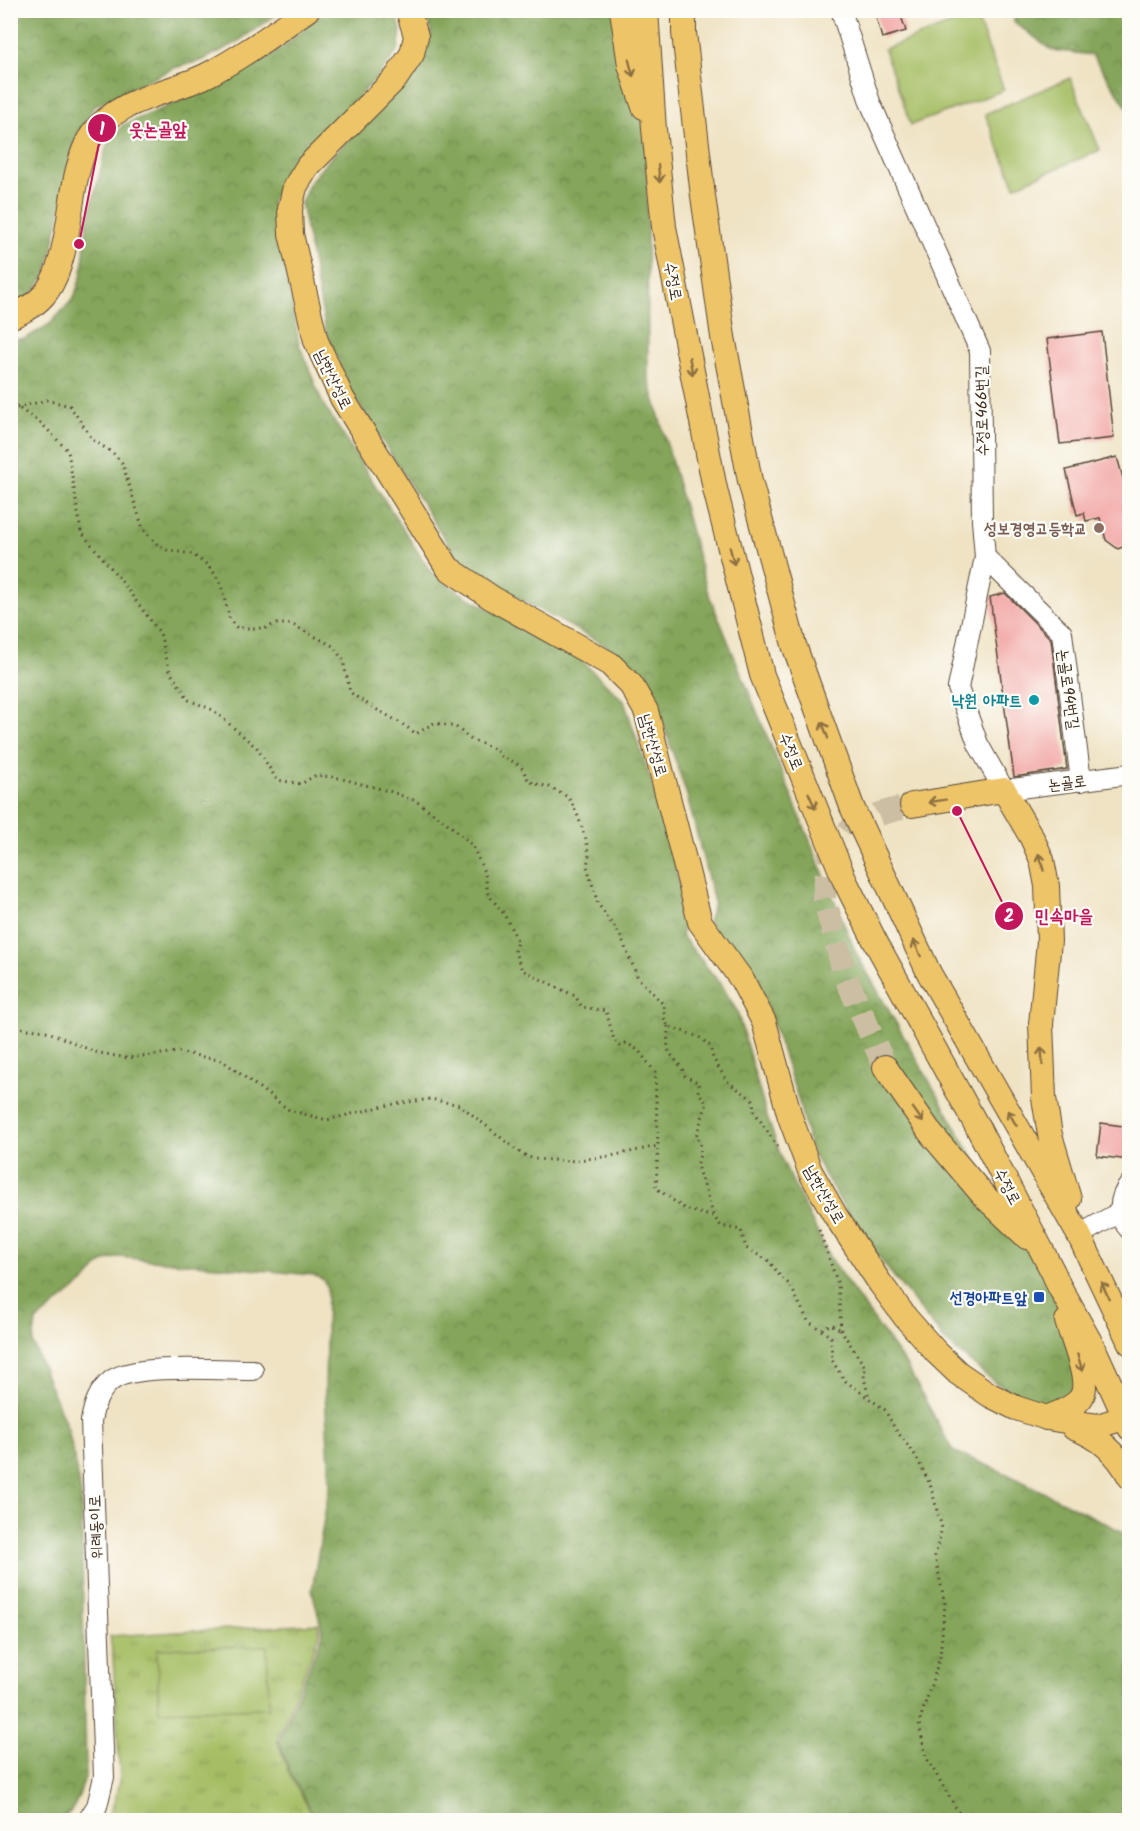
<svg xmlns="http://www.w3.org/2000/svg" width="1140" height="1831" font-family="Kalam,'Poor Story',sans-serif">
<defs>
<pattern id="grass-tufts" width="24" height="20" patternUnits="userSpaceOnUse" patternTransform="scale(1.5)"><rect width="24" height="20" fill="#a5be64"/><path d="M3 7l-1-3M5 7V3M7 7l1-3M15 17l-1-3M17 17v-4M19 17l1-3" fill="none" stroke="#889b52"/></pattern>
<pattern id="forest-crowns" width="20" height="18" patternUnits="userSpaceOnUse" patternTransform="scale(1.5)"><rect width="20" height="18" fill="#84a55a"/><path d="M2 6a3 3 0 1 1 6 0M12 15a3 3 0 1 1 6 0" fill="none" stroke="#6d874a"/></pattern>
</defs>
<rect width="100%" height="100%" fill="#fdfcf7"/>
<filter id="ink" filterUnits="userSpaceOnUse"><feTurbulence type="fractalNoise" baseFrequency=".0167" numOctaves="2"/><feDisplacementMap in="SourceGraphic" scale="12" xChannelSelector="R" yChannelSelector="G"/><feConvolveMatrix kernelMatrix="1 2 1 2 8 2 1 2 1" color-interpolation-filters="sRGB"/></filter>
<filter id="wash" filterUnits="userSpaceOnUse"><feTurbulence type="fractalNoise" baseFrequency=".008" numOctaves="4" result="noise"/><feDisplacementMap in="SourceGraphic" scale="24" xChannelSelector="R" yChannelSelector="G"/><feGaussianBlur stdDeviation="1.35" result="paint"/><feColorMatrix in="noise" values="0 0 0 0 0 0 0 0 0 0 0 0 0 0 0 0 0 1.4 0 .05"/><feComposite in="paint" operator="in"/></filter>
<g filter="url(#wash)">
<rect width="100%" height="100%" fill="#efe3c4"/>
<polygon fill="url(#grass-tufts)" stroke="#707441" stroke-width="1.5" points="318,1624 320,1634 277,1739 288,1771 308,1807 311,1820 106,1820 115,1800 120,1776 113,1658 110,1636"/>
<g fill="url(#forest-crowns)" stroke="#60683c" stroke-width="1.5">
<polygon points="10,11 281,11 236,43 203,60 174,68 94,106 76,139 47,274 26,302 11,300"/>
<path d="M323,11H396L401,31L398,50L381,73L296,163L280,182L271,203L283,255L299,344L323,404L430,571L462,594L580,659L624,701L660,808L687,915L681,935L722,986L737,1011L766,1114L783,1162L831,1260L906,1365L953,1451L1007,1474L1129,1535V1820H313L309,1807L289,1771L279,1740L323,1634L312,1590L330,1483L325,1392L327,1286L322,1279L313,1275L119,1257L108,1260L99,1265L88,1279L36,1321L33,1344L69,1432L81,1494L86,1773C70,1830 64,1820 11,1820V339H25L50,324L74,298L82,273L87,223L107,145L123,125L225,82L279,51Z"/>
<polygon points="426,11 646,11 648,376 707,590 856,953 962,1138 1048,1281 1085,1367 1078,1400 1038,1406 994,1382 946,1342 891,1273 849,1216 810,1149 798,1098 764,998 708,922 714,902 687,795 651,688 607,646 488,582 457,558 351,392 326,332 301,203 310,182 326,163 412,73 428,49 431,31"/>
<polygon points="1014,11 1129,11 1129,110 1092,55 1052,50 1014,22"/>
</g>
<g fill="#a5be64" stroke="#707441" stroke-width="1.5">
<polygon points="976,15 1004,90 911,125 884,49"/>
<polygon points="1070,78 1100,150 1015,186 985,114"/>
<polygon points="267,1646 269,1708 159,1711 157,1649"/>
</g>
<g id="blocks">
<g fill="#f1a09f">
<polygon points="874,10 899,10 906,31 882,38"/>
<polygon points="1102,332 1114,438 1060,444 1047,339"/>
<polygon points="1117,457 1130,502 1130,544 1118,549 1106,540 1100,518 1086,521 1084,513 1077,515 1066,470"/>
<polygon points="1005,593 1051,639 1067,769 1014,777 990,597"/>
<polygon points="1101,1123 1130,1127 1130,1160 1097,1156"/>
</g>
</g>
</g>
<g filter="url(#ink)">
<use href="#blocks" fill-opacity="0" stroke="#564637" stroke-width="1.5"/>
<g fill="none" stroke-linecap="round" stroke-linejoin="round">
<polyline stroke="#cbbea3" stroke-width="24" stroke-dasharray="24 12" stroke-linecap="butt" points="885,1067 845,975 824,897 829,854 849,831 879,814 912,805"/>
<g stroke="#564637" stroke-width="22">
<g id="minor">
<polyline points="841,10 870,102 980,351 982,520 985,557 958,688 978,744 1004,790 1130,774"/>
<polyline points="985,557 1062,633 1081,781"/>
<path d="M1130,1184C1118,1198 1117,1217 1130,1230"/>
<polyline points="1079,1235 1120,1212"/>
<path d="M88,1820L97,1806L104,1777L91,1421C94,1405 98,1392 111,1381C132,1363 222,1370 253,1370"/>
</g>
</g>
<g stroke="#564637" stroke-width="26">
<g id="major">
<polyline points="408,10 416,36 412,54 396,78 308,166 295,187 290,209 291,234 316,341 342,398 448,568 492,598 610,664 631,685 646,711 700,922 742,980 764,1022 790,1117 810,1171 835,1215 880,1283 906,1318 936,1352 958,1373 990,1395 1016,1408 1047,1418 1083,1424 1098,1426 1130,1416"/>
<polyline points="622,10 630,65 644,107"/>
<polyline points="646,10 654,129 664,227 715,489 762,675 845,881 875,941 978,1128 1053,1272 1059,1286 1094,1349 1130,1428"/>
<polyline points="684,10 684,33 703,196 723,337 750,481 794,645 852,807 929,973 1079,1235 1130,1343"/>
<path d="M10,317C24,311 38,304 47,291C67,264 69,207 77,173C81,159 84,146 92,135C117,98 169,94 207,75C242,57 274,33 307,10"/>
<polyline points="912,805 1004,790 1032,838 1042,860 1047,886 1049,941 1041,1024 1044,1098 1050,1135 1069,1199"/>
<polyline points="885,1067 932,1135 984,1196 1027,1237"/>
<path d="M1047,1418C1058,1413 1072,1409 1080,1399C1093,1384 1072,1339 1067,1321"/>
<path d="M1074,1428C1100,1437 1117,1453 1130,1477"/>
</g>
</g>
<g stroke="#564637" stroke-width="3" stroke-dasharray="1.5 4.5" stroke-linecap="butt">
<polyline points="10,402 42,424 68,451 81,532 116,574 160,633 170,672 189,700 213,710 257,748 277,780 301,784 316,775 339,778 392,792 416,801 446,822 472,845 485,874 488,894 504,914 517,940 515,952 522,970 575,996 582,1007 606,1011 614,1040 620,1046 626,1043 638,1050 655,1072 658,1146 656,1188 685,1209 714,1217 721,1226 741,1230 746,1248 769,1261 780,1276 790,1285 808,1321 831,1337 832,1360 844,1380 885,1410 895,1429 915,1455 930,1484 942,1528 935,1556 945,1604 940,1657 919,1723 926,1757 963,1820"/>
<path d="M17,408L47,400L70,406L93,440L113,453L122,463L143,529L157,544L167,550L192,554L206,564L215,574L221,585L230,620L237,628H266L275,624H291L333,646L343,660L350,692C371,709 395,717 416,734L434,723L456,727L470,739L495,749L501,756L514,762L523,769L527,778L533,783L549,787L568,797L576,811L586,839L589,855L587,866L598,904L620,935L638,978L664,1005V1018L668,1026L699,1037L710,1046L713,1058L727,1081L753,1100L754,1111L779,1149"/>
<path d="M668,1026C668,1033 667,1040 668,1047C669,1058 682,1062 685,1076L699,1083L698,1092L707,1103L696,1136C706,1149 697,1156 698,1167C699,1176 703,1182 706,1190C709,1199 711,1208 714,1217"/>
<polyline points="10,1027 46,1031 95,1052 127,1058 179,1052 223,1061 289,1110 327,1120 388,1105 430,1099 460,1105 519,1152 533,1159 569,1161 611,1156 658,1146"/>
<polyline points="819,1230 838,1284 841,1330 865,1367 864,1378 869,1398"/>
<polyline points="822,1329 831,1324 841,1330"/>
</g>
<use href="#minor" stroke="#fff" stroke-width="20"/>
<use href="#major" stroke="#eec469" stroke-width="24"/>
</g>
<defs><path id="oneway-shaft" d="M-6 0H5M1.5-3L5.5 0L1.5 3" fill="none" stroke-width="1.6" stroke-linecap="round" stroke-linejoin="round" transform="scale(1.5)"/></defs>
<g stroke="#8c6f40">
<use href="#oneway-shaft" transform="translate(631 68) rotate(75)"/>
<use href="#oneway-shaft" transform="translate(659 174) rotate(84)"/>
<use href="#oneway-shaft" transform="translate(691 366) rotate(79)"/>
<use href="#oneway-shaft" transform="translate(732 556) rotate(76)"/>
<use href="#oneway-shaft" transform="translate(825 730) rotate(-110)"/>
<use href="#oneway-shaft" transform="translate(812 801) rotate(67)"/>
<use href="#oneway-shaft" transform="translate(937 801) rotate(171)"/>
<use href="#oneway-shaft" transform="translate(1041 862) rotate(-107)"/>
<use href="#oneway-shaft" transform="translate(917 948) rotate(-115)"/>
<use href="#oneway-shaft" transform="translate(1042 1056) rotate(-93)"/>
<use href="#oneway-shaft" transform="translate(918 1115) rotate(55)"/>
<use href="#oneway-shaft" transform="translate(1012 1118) rotate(-120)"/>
<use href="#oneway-shaft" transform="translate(1105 1290) rotate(-115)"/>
<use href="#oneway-shaft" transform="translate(1080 1363) rotate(73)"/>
</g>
</g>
<circle fill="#8d6e63" stroke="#fdfcf7" stroke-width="2" cx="1099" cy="528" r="6"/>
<circle fill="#0f9aa8" stroke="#fdfcf7" stroke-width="2" cx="1034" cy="700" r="6"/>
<rect fill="#1a4fb4" stroke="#fdfcf7" stroke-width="2" x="1033" y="1291" width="12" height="12" rx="3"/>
<g text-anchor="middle" stroke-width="4.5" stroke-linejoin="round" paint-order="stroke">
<g font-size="16" fill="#3b2a1e" stroke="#fdfcf7">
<text transform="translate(674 281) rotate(79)" y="6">수정로</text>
<text transform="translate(334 379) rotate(64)" y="6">남한산성로</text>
<text transform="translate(981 411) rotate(-91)" y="6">수정로466번길</text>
<text transform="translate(1069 689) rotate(82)" y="6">논골로94번길</text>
<text transform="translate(654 745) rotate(74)" y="6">남한산성로</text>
<text transform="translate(792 751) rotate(68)" y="6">수정로</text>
<text transform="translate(1067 782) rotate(-7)" y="6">논골로</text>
<text transform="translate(1008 1186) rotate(62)" y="6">수정로</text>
<text transform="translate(825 1194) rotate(60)" y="6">남한산성로</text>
<text transform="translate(95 1527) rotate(-92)" y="6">위례동이로</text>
</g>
<g font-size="16" font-weight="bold" fill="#785e54" stroke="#fdfcf7" text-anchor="end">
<text x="1087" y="534">성보경영고등학교</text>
</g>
<g font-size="16" font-weight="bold" fill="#0d838f" stroke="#fdfcf7" text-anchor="end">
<text x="1022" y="706">낙원 아파트</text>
</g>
<g font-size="16" font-weight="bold" fill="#164399" stroke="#fdfcf7" text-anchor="end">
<text x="1027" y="1303">선경아파트앞</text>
</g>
</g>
<path fill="none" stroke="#c2185b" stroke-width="2" d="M79 244L102 128M957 811L1009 916"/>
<g fill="#c2185b" stroke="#fdfcf7" stroke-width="2">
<circle cx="79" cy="244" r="6"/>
<circle cx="957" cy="811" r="6"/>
<circle cx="102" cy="128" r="15"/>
<circle cx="1009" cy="916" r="15"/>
</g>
<g font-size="18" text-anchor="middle" font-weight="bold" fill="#fff">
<text x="102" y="135">1</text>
<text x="1009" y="922">2</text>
</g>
<g font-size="18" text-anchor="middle" font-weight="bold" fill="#c2185b" stroke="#fdfcf7" stroke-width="4.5" stroke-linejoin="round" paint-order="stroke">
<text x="158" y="135">웃논골앞</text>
<text x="1064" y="922">민속마을</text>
</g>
<rect width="1140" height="1831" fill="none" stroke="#fdfcf7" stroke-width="36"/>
</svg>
